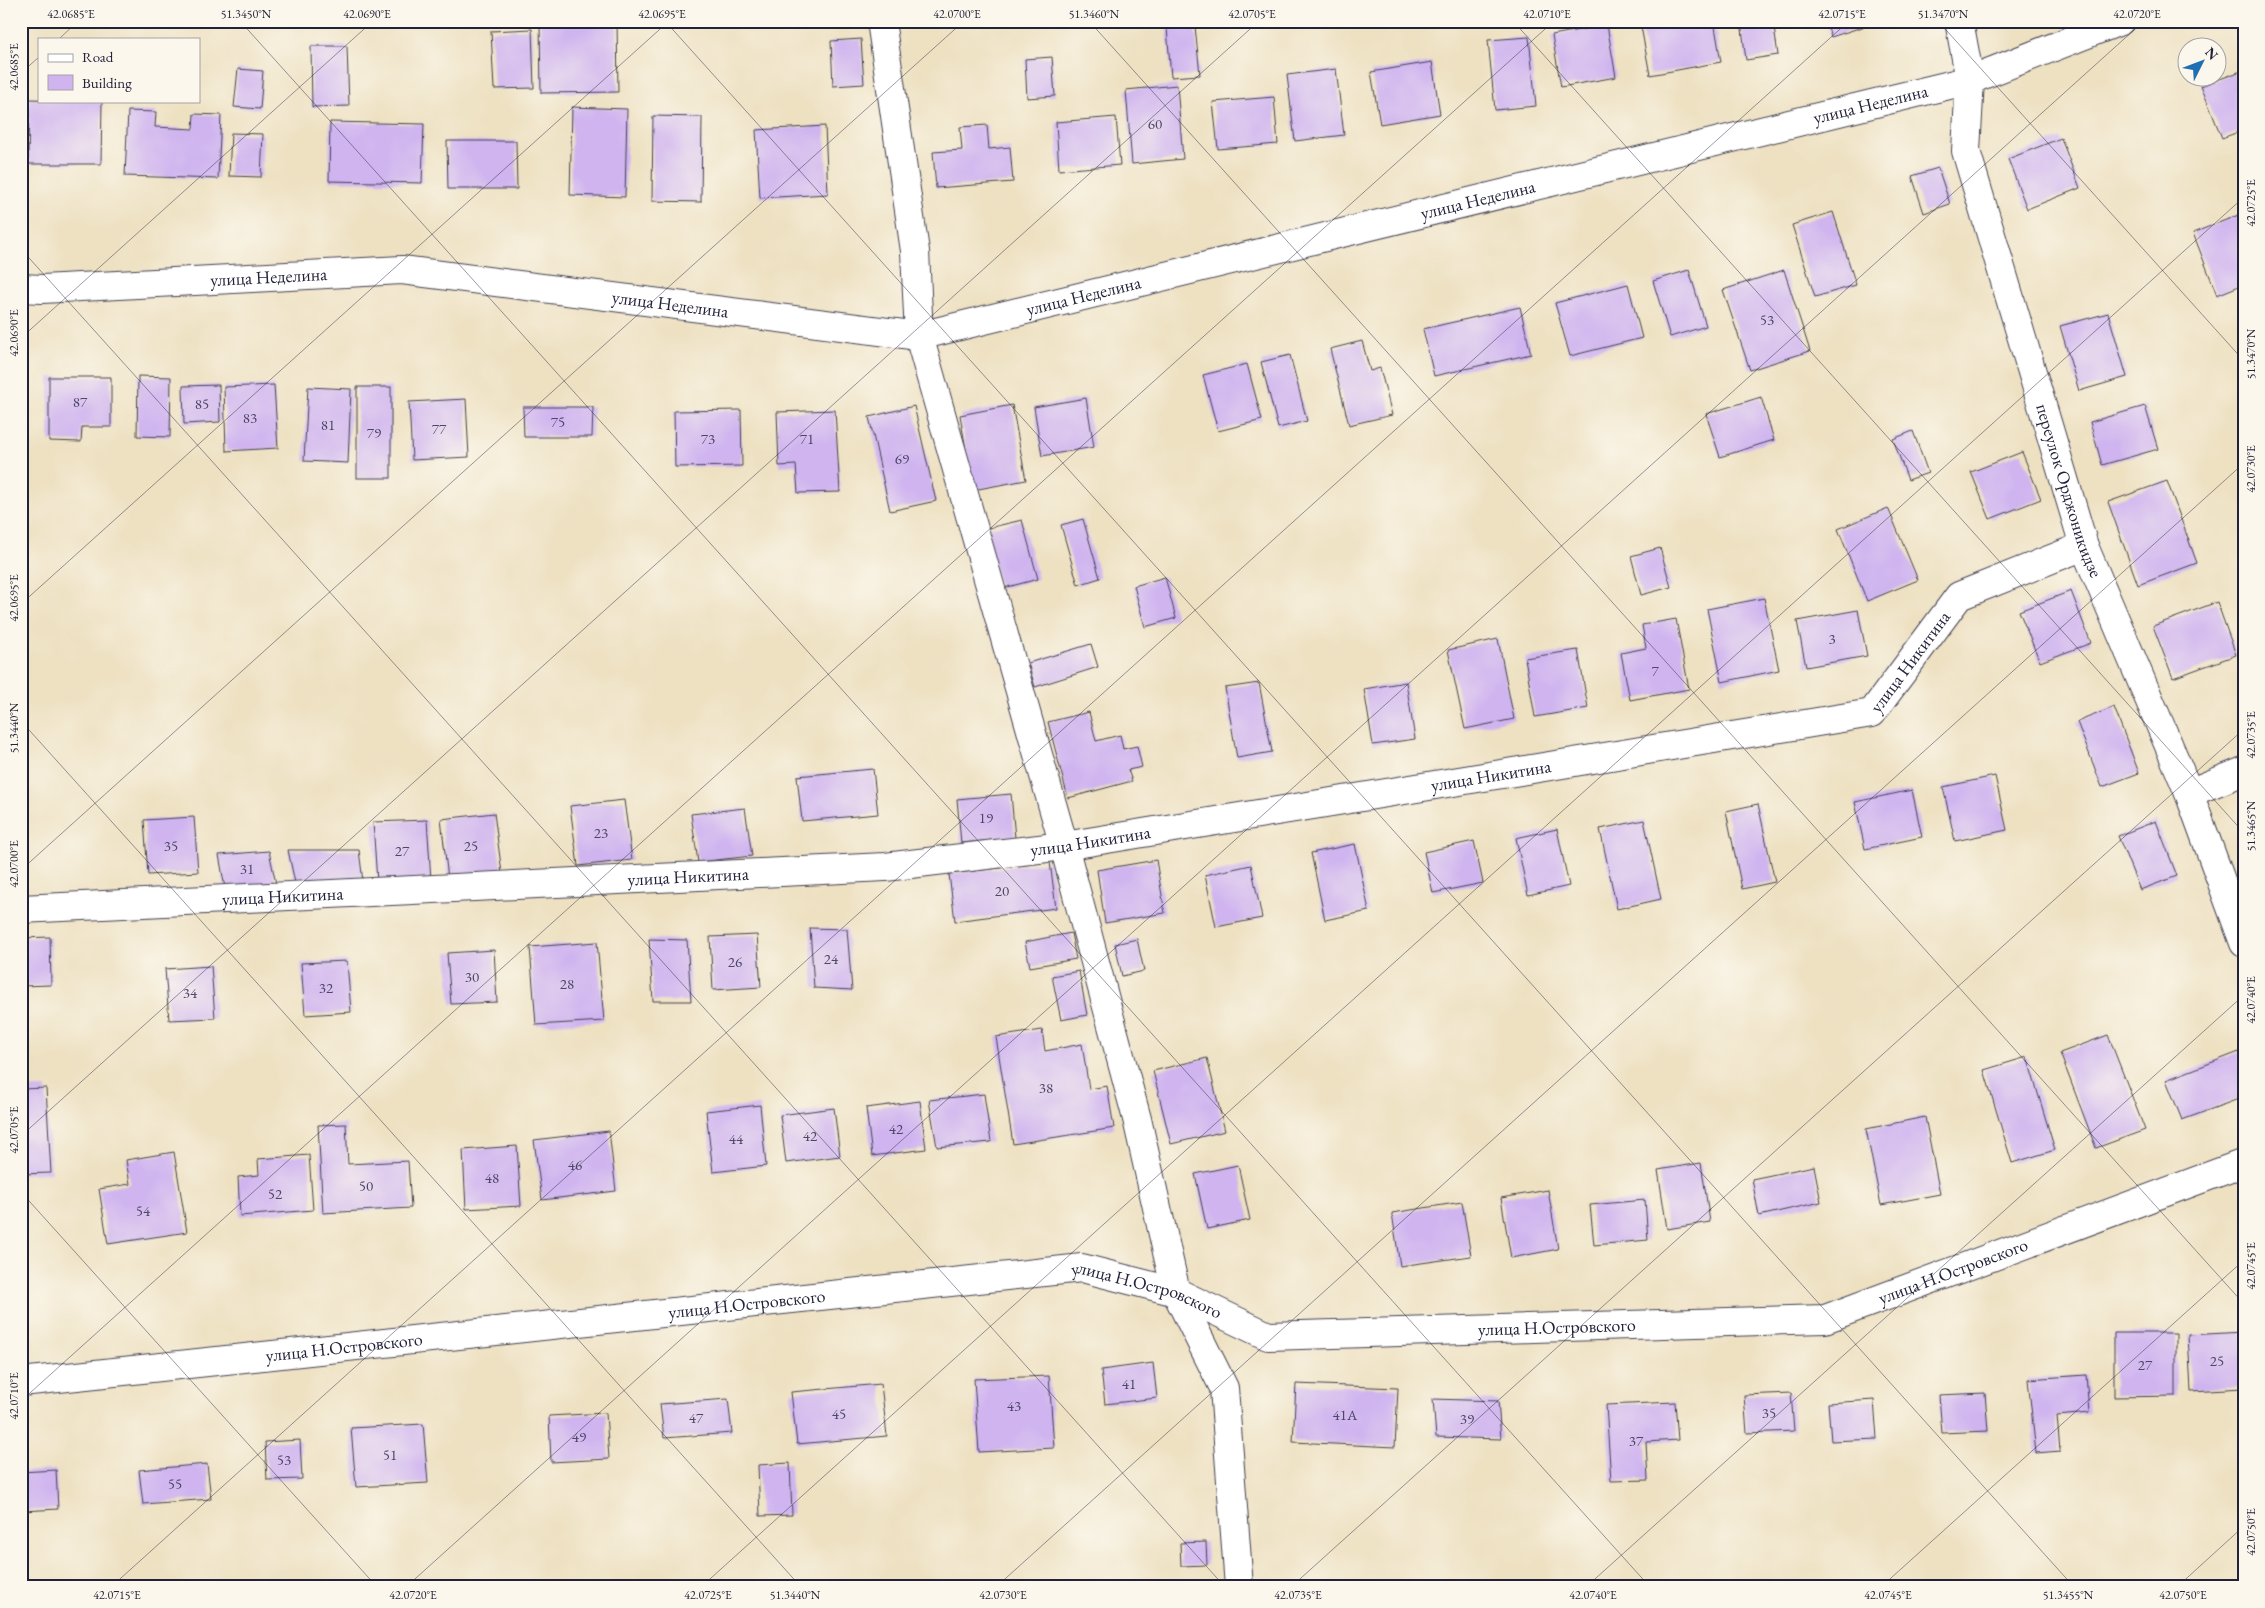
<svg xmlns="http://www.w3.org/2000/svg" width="2265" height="1608" font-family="'EB Garamond',serif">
<rect width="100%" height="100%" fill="#fbf7ec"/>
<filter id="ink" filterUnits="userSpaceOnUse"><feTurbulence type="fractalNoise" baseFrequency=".02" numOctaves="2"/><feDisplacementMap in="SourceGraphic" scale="10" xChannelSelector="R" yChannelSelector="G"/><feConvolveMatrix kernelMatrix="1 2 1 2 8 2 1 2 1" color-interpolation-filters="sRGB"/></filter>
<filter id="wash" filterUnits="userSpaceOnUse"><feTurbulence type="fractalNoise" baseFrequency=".0096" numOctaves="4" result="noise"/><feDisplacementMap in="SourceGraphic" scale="20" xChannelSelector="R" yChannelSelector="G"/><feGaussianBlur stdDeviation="1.12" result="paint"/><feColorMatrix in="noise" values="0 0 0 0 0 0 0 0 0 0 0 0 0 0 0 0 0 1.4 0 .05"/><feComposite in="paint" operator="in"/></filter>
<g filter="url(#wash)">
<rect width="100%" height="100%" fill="#eee1c2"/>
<g id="blocks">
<g fill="#cfb4ef">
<polygon points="540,21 617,21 618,92 541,93"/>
<polygon points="1640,21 1714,21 1721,62 1650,75"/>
<polygon points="1741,21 1773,21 1778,55 1746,60"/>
<polygon points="1826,21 1878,21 1878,22 1831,37"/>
<polygon points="1607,25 1616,77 1561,87 1552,35"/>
<polygon points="1195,26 1200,75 1171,77 1167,28"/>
<polygon points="532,29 534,88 494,89 491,31"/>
<polygon points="1529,37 1536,106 1495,110 1488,40"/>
<polygon points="861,39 864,84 833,86 831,41"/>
<polygon points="311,46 347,46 349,106 312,107"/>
<polygon points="1052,57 1055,96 1027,98 1025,59"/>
<polygon points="1432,62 1440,114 1380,124 1371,72"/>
<polygon points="238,69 263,71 260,109 234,107"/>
<polygon points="1336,69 1344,135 1295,141 1287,75"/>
<polygon points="2244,70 2244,130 2222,138 2201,86"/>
<polygon points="1177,85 1183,159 1132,164 1126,90"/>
<polygon points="1274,97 1278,144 1218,149 1213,102"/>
<polygon points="29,99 102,101 101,164 28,164"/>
<polygon points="572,107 627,109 625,197 570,195"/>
<polygon points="128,111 156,112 155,127 193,129 194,114 221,115 218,179 125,176"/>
<polygon points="653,116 702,117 701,202 652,201"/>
<polygon points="1116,117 1120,165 1059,170 1056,122"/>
<polygon points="330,122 424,124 422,183 329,181"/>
<polygon points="987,125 989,149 1010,147 1013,182 936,188 933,152 962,150 960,127"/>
<polygon points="825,126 828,194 760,198 756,130"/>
<polygon points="231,133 263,134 261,177 229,176"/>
<polygon points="2061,138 2080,188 2027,209 2008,159"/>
<polygon points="447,141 516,141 517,189 448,189"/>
<polygon points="1938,168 1950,204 1924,213 1912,176"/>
<polygon points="1833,212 1856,285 1815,297 1792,225"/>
<polygon points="2241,214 2244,221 2244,284 2217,295 2193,233"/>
<polygon points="1689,270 1706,326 1670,337 1653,281"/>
<polygon points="1784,270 1810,351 1750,370 1723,290"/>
<polygon points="1628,284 1642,338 1570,356 1555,303"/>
<polygon points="1520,307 1531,354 1434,376 1423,329"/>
<polygon points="2108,313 2127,377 2079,391 2060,326"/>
<polygon points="1362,341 1370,371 1380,368 1392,415 1349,425 1330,349"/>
<polygon points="1290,355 1307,421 1278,428 1261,362"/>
<polygon points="1247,364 1262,420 1218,431 1203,375"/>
<polygon points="138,376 171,377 170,437 137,436"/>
<polygon points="49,377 111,377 111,427 82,427 81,442 49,441"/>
<polygon points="219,385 220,422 184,424 183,386"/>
<polygon points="274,385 278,448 226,451 224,387"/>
<polygon points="308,387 351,389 348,463 304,461"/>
<rect x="357" y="387" width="34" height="91"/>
<polygon points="1761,397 1774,440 1720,457 1706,414"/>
<polygon points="1086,398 1094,447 1042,456 1034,407"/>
<polygon points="466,399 469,457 412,460 409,402"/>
<polygon points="1012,405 1026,480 973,490 960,415"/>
<polygon points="914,406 936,501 890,511 869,417"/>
<polygon points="2145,406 2158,449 2102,465 2090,422"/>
<polygon points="523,407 593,407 592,437 524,437"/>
<polygon points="741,410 742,466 675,467 674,411"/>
<polygon points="835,410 840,492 798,493 796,465 779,466 777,412"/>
<polygon points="1913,431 1928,473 1908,480 1893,439"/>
<polygon points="2022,452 2041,499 1990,519 1971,472"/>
<polygon points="2167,481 2197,563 2138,585 2108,502"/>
<polygon points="1888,508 1918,580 1867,601 1838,529"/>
<polygon points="1083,519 1100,578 1078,585 1061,525"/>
<polygon points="1022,520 1038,579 1000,589 984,529"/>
<polygon points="1660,548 1671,587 1641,595 1631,556"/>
<polygon points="1165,577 1176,618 1145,627 1134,586"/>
<polygon points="2071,591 2091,643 2040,662 2019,611"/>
<polygon points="1764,598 1779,670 1722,682 1707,609"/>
<polygon points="2217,602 2236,655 2173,678 2153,626"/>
<polygon points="1858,610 1867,656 1806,667 1797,621"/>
<polygon points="1676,619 1689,689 1630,700 1621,653 1646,648 1642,625"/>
<polygon points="1498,639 1514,719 1465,729 1448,650"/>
<polygon points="1091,644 1098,667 1035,687 1028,663"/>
<polygon points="1578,650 1588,708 1535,717 1525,658"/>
<polygon points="1406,682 1415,739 1373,745 1364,689"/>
<polygon points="1259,683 1272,752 1237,758 1225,688"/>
<polygon points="2114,707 2139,773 2102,787 2077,722"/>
<polygon points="1089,712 1096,741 1120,735 1123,749 1137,746 1142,767 1128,770 1132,781 1068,798 1048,722"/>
<polygon points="873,769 878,814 802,821 797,776"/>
<polygon points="1995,776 2007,830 1955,841 1943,787"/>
<polygon points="1912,790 1922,837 1865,849 1855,802"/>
<polygon points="1011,794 1015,838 961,843 957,799"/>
<polygon points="624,800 632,860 578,866 570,806"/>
<polygon points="1758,804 1775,882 1742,889 1726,811"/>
<polygon points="745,808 752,856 698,862 691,814"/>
<polygon points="494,813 502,873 448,879 441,819"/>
<polygon points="194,817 198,872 148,875 144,820"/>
<polygon points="427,820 431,880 377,882 373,822"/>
<polygon points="1644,820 1661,899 1617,909 1600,829"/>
<polygon points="2156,821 2177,876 2140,890 2118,836"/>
<polygon points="1557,829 1569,886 1528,895 1516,838"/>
<polygon points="1474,841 1483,883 1433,893 1424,852"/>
<polygon points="1355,844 1369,911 1325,920 1311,853"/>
<polygon points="288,850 359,850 363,882 295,883"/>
<polygon points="269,851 276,884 225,888 219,855"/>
<polygon points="1156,860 1165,913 1105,923 1097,870"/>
<polygon points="1050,862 1056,908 955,921 949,874"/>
<polygon points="1251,865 1262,918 1216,927 1205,875"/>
<polygon points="810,928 847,929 852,990 814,988"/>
<polygon points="1071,933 1076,959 1030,967 1025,942"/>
<polygon points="757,935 761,987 713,990 710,937"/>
<polygon points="50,937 51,985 21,986 21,938"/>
<polygon points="649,939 687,940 691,1001 653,1001"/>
<polygon points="1137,939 1144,971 1122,976 1115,944"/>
<polygon points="597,942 604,1021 536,1025 530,947"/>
<polygon points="494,950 497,1002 451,1004 447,953"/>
<polygon points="347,961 351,1012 305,1015 301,963"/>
<polygon points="211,966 215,1018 169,1020 165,969"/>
<polygon points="1079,971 1087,1015 1061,1020 1052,976"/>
<polygon points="1042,1030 1045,1051 1082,1044 1089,1089 1107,1086 1114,1128 1013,1144 996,1037"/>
<polygon points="2108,1035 2145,1130 2096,1148 2060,1053"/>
<polygon points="2239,1052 2244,1063 2244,1097 2182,1120 2166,1080"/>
<polygon points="2027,1057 2055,1150 2012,1163 1984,1070"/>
<polygon points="1207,1058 1225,1131 1171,1144 1153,1071"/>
<polygon points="46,1088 51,1173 21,1174 21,1089"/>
<polygon points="984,1094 991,1142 937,1147 929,1100"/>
<polygon points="920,1101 926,1149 872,1156 866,1108"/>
<polygon points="760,1105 766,1166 713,1172 706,1111"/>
<polygon points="834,1108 840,1156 786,1163 780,1115"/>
<polygon points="1925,1117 1940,1194 1881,1205 1866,1129"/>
<polygon points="346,1124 348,1164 408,1161 411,1208 323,1213 318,1125"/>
<polygon points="609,1131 616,1191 542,1200 534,1140"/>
<polygon points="517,1146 521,1206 466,1209 463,1150"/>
<polygon points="174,1152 187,1232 108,1244 99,1189 130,1184 126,1160"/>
<polygon points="309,1155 313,1210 240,1216 238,1177 259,1175 258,1159"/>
<polygon points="1701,1163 1710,1222 1667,1229 1658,1170"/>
<polygon points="1238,1165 1250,1220 1207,1229 1195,1174"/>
<polygon points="1814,1166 1821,1202 1759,1216 1752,1179"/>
<polygon points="1548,1190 1558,1249 1511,1258 1501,1198"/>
<polygon points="1645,1200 1648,1240 1594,1245 1590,1205"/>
<polygon points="1462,1202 1471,1256 1400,1266 1392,1213"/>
<polygon points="2244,1332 2244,1388 2191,1391 2188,1335"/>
<polygon points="2114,1333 2176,1333 2176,1396 2114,1397"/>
<polygon points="1153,1363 1157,1398 1105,1404 1101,1370"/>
<polygon points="2086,1375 2089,1413 2057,1416 2060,1451 2036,1453 2028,1379"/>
<polygon points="1049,1376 1054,1448 979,1452 974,1379"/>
<polygon points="881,1384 887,1436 797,1444 791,1392"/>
<polygon points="1296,1384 1398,1388 1395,1447 1293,1442"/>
<polygon points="1791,1393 1794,1431 1747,1433 1744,1395"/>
<polygon points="1985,1393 1988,1431 1942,1433 1939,1395"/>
<polygon points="728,1399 732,1433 664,1438 660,1404"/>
<polygon points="1433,1399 1498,1401 1501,1439 1436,1437"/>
<polygon points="1874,1400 1877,1439 1831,1441 1828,1403"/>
<polygon points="1675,1402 1678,1440 1646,1442 1648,1480 1611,1481 1606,1405"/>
<polygon points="606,1413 609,1459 551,1462 549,1416"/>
<polygon points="423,1424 428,1483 356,1487 351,1428"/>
<polygon points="300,1440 302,1479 267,1480 265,1442"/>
<polygon points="790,1463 792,1515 760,1516 758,1465"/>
<polygon points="207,1464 211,1499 143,1504 139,1470"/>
<polygon points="56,1470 58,1509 23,1511 21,1472"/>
<polygon points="1206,1542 1207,1565 1181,1566 1180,1543"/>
</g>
</g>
</g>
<g filter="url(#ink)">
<use href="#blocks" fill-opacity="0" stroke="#413f4f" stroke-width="1"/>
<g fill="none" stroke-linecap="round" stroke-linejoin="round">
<g stroke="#413f4f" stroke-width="30">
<g id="minor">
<polyline points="881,21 915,251 919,336 1064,846 1137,1119 1176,1292 1224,1388 1239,1587"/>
<path id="s1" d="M1959,21L1970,80L1966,151L2084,546L2189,793L2244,943"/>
<path id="s2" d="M21,288L42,289L402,270L919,336L1970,80L2120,21"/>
<polyline points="2189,793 2244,771"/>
<path id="s3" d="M21,909L885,867L1064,846L1872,713L1959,596L2084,546"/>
<path id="s4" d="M21,1382L1082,1268L1176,1292L1268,1336L1825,1319L2244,1163"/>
</g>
</g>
<use href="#minor" stroke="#fff" stroke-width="28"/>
</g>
</g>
<path fill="none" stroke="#22223b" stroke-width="1" stroke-opacity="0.45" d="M240,21L1650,1587M665,21L2074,1587M1089,21L2244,1304M1513,21L2244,833M1938,21L2244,361M59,39L78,21M21,73L39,57M21,249L1225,1587M21,338L373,21M21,604L669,21M21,721L801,1587M21,870L964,21M21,1136L1259,21M21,1192L377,1587M21,1401L1554,21M111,1587L1849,21M406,1587L2144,21M701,1587L2244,197M996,1587L2244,463M1291,1587L2244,729M1586,1587L2244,995M1881,1587L2244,1260M2177,1587L2244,1526"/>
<g text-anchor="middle" stroke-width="4" stroke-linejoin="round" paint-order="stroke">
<g font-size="15" fill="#4d4668">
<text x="1155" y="129">60</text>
<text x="1767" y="325">53</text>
<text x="80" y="407">87</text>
<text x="202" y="409">85</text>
<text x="250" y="423">83</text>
<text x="558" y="427">75</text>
<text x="328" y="430">81</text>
<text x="439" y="434">77</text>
<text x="374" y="438">79</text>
<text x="708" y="444">73</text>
<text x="807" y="444">71</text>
<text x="902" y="464">69</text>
<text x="1832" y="644">3</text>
<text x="1655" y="676">7</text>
<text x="986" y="823">19</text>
<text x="601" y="838">23</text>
<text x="171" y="851">35</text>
<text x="471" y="851">25</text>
<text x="402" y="856">27</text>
<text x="247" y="874">31</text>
<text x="1002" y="896">20</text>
<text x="831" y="964">24</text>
<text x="735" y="967">26</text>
<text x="472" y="982">30</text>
<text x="567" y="989">28</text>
<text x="326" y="993">32</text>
<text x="190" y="998">34</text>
<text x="1046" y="1093">38</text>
<text x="896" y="1134">42</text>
<text x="810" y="1141">42</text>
<text x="736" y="1144">44</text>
<text x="575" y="1170">46</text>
<text x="492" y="1183">48</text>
<text x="366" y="1191">50</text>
<text x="275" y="1199">52</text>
<text x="143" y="1216">54</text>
<text x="2217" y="1366">25</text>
<text x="2145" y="1370">27</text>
<text x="1129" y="1389">41</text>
<text x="1014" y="1411">43</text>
<text x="1769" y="1418">35</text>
<text x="839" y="1419">45</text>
<text x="1345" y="1420">41А</text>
<text x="696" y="1423">47</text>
<text x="1467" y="1424">39</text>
<text x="579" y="1442">49</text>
<text x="1636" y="1446">37</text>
<text x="390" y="1460">51</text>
<text x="284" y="1465">53</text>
<text x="175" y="1489">55</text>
</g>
<g font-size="18" fill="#22223b" stroke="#fbf7ec">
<text dy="6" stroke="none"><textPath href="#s2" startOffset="1882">улица Неделина</textPath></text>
<text dy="6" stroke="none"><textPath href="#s2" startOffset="1478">улица Неделина</textPath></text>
<text dy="6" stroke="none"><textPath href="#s2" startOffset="248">улица Неделина</textPath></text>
<text dy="6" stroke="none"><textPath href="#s2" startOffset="1072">улица Неделина</textPath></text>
<text dy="6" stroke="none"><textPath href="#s2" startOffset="652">улица Неделина</textPath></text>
<text dy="6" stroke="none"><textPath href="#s1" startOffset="486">переулок Орджоникидзе</textPath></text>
<text dy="6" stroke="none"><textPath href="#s3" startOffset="1928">улица Никитина</textPath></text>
<text dy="6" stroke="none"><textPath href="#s3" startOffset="1478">улица Никитина</textPath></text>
<text dy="6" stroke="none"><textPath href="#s3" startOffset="1072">улица Никитина</textPath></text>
<text dy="6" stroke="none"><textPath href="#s3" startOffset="668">улица Никитина</textPath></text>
<text dy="6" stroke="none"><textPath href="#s3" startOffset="262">улица Никитина</textPath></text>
<text dy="6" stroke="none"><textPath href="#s4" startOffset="1960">улица Н.Островского</textPath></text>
<text dy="6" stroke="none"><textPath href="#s4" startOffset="1135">улица Н.Островского</textPath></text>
<text dy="6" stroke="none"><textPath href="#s4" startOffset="730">улица Н.Островского</textPath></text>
<text dy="6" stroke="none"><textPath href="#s4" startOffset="1555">улица Н.Островского</textPath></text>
<text dy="6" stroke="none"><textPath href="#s4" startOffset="325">улица Н.Островского</textPath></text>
</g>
</g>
<rect width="2265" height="1608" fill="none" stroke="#fbf7ec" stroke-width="55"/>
<rect x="38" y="38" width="162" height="65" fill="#fbf7ec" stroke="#a4a2a5"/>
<rect x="48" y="54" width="25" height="8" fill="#ffffff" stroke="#a4a2a5"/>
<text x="82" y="62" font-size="15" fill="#22223b">Road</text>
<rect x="48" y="75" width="25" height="15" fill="#cfb4ef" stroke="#a4a2a5"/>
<text x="82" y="88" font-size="15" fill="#22223b">Building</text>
<g transform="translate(2202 62) rotate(48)"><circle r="24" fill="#fbf7ec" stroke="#a4a2a5"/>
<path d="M0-4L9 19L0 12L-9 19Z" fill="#1f6fb2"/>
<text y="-8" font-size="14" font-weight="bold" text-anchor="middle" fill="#22223b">N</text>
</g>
<rect x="28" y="28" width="2210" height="1552" fill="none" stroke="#22223b" stroke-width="2"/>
<g font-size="12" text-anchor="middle" fill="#22223b">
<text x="71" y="18">42.0685°E</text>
<text x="246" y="18">51.3450°N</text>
<text x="367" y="18">42.0690°E</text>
<text x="662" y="18">42.0695°E</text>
<text x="957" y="18">42.0700°E</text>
<text x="1094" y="18">51.3460°N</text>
<text x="1252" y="18">42.0705°E</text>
<text x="1547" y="18">42.0710°E</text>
<text x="1842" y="18">42.0715°E</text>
<text x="1943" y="18">51.3470°N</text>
<text x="2137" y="18">42.0720°E</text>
<text transform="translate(14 67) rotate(-90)" y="4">42.0685°E</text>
<text transform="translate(2251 203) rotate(-90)" y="4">42.0725°E</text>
<text transform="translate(14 333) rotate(-90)" y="4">42.0690°E</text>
<text transform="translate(2251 354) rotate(-90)" y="4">51.3470°N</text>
<text transform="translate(2251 469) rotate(-90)" y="4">42.0730°E</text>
<text transform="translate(14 598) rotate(-90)" y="4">42.0695°E</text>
<text transform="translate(14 728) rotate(-90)" y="4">51.3440°N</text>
<text transform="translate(2251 735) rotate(-90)" y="4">42.0735°E</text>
<text transform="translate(2251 826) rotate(-90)" y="4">51.3465°N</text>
<text transform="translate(14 864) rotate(-90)" y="4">42.0700°E</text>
<text transform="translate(2251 1000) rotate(-90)" y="4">42.0740°E</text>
<text transform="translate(14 1130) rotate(-90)" y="4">42.0705°E</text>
<text transform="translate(2251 1266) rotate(-90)" y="4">42.0745°E</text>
<text transform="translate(14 1396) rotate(-90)" y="4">42.0710°E</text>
<text transform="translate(2251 1532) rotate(-90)" y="4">42.0750°E</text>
<text x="117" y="1599">42.0715°E</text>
<text x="413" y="1599">42.0720°E</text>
<text x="708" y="1599">42.0725°E</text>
<text x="795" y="1599">51.3440°N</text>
<text x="1003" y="1599">42.0730°E</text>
<text x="1298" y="1599">42.0735°E</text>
<text x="1593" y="1599">42.0740°E</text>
<text x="1888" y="1599">42.0745°E</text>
<text x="2068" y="1599">51.3455°N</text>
<text x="2183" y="1599">42.0750°E</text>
</g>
</svg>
